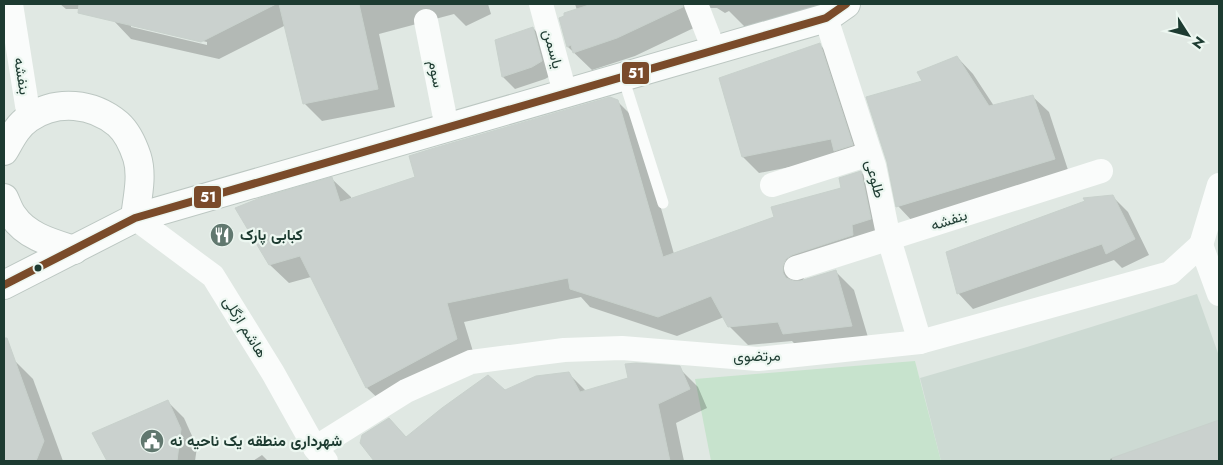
<svg xmlns="http://www.w3.org/2000/svg" width="1223" height="465" font-family="Jost,Vazirmatn,sans-serif">
<rect width="100%" height="100%" fill="#e0e8e3"/>
<polygon fill="#cddad3" points="1197,294 1219,356 1219,461 941,461 920,378 1027,347"/>
<polygon fill="#c7e3cd" points="915,361 941,461 711,461 695,379"/>
<g fill="#0003" fill-rule="evenodd">
<path d="M60,4H488L491,14L466,26L454,14L379,34L395,107L322,121L304,103L286,25L219,59L131,39L114,21L115,9H66ZM131,24L207,42V45L131,27Z"/>
<polygon points="575,4 835,4 747,29 729,11 725,13 717,8 709,8 700,25 635,56 592,70 568,47 561,19 577,10"/>
<polygon points="533,28 545,41 554,74 545,79 515,89 503,77 496,41"/>
<polygon points="819,44 836,61 868,161 841,157 759,173 743,157"/>
<polygon points="957,57 973,74 994,106 1032,96 1049,112 1070,176 914,223 898,206 923,82"/>
<polygon points="617,101 636,120 674,254 776,217 842,189 861,172 879,191 889,238 804,278 802,282 835,271 854,290 870,344 802,352 792,341 748,345 729,326 724,317 677,336 590,307 581,297 464,322 475,358 386,406 367,388 311,277 289,283 270,265 332,179 351,197 351,200 416,178"/>
<polygon points="1112,196 1128,212 1149,255 1122,268 1114,260 973,309 958,293"/>
<polygon points="14,360 33,379 63,461 4,461 4,365"/>
<polygon points="679,368 698,387 707,408 676,423 684,461 375,461 361,442 389,419 407,438 505,392 568,373 586,391"/>
<polygon points="168,402 184,418 197,447 195,461 109,461 94,434"/>
<polygon points="1216,423 1219,426 1219,461 1111,461 1110,459"/>
<polygon points="262,455 268,461 253,461"/>
</g>
<g fill="#cad1ce" stroke="#c8d1cc">
<polygon points="79,4 276,4 201,42 78,13"/>
<polygon points="279,4 359,4 378,89 303,104"/>
<polygon points="592,4 683,4 683,7 617,38 573,53 571,45 567,47 559,18 564,16 564,13"/>
<polygon points="533,27 542,61 532,67 502,77 495,40"/>
<polygon points="820,43 853,145 834,151 831,139 742,157 719,78"/>
<polygon points="957,56 989,106 1033,95 1055,159 896,207 887,162 866,97 922,81 917,72"/>
<polygon points="610,97 618,100 663,257 774,217 771,207 841,188 839,178 861,171 871,219 852,225 853,235 792,255 786,259 783,266 783,273 786,278 794,281 800,281 836,270 852,326 783,334 778,322 728,327 711,296 658,317 570,289 568,278 447,303 457,339 366,388 300,256 269,265 235,208 260,198 332,177 340,202 415,177 409,156 431,149"/>
<polygon points="1113,195 1135,239 1106,254 1102,244 957,294 946,252 1085,201 1083,198"/>
<polygon points="4,338 7,338 44,441 36,461 4,461"/>
<polygon points="636,363 680,366 690,389 658,404 670,461 374,461 360,443 362,435 389,418 406,437 442,408 488,375 505,390 536,376 569,372 580,392 628,378 625,364"/>
<polygon points="168,400 181,429 177,461 107,461 92,433"/>
<polygon points="1219,420 1219,461 1113,461 1112,458"/>
</g>
<g fill="none" stroke-linecap="round" stroke-linejoin="round">
<g stroke="#bcc7c2" stroke-width="30">
<g id="secondary">
<path d="M4,151C11,139 17,126 29,118C57,99 93,103 118,124C127,132 133,145 137,157C143,176 137,199 135,218"/>
<path d="M4,198C7,204 9,211 13,216C26,236 52,243 74,250"/>
<polyline points="4,285 135,218 826,18 846,4"/>
</g>
</g>
<polyline stroke="#fafcfb" stroke-width="11" points="623,77 663,203"/>
<g stroke="#fafcfb" stroke-width="24">
<polyline points="11,4 29,118"/>
<polyline points="541,4 565,93"/>
<polyline points="696,4 714,50"/>
<polyline points="826,18 874,166 889,239 920,342"/>
<polyline points="426,21 447,128"/>
<polyline points="772,185 869,154"/>
<polyline points="135,218 213,276 273,373 315,448 326,461"/>
<polyline points="1201,245 1219,185"/>
<polyline points="1201,245 1219,294"/>
<polyline points="796,268 1101,171"/>
<polyline points="315,448 406,391 471,362 564,350 622,348 758,359 920,342 1170,273 1201,245"/>
</g>
<use href="#secondary" stroke="#fafcfb" stroke-width="28"/>
<g stroke="#edf7f1" stroke-width="11">
<polyline id="bus-1" points="4,285 135,218 826,18 846,4"/>
</g>
<use href="#bus-1" stroke="#7a4b2a" stroke-width="8"/>
</g>
<defs>
<g id="restaurant-disc" transform="scale(1.25)"><circle r="9.5" fill="#61786f" stroke="#edf7f1"/><path d="M-5-6h1v4h1v-4h1v4h1v-4h1v5L-1.5 .5V6h-2V.5L-5-1ZM5-6V6H3V1.5H1.5Q1.5-4 5-6Z" fill="#fff"/></g>
<g id="civic-disc" transform="scale(1.25)"><circle r="9.5" fill="#61786f" stroke="#edf7f1"/><path d="M-.6-6.5H3V-4.5H.6V-3L4-1V1h2V6H-6V1h2V-1L-.6-3ZM-1.2 2.5V6h2.4V2.5Z" fill="#fff"/></g>
</defs>
<g fill-rule="evenodd">
<use href="#restaurant-disc" x="222" y="235"/>
<use href="#civic-disc" x="152" y="441"/>
</g>
<circle fill="#1d3b31" stroke="#edf7f1" stroke-width="2" cx="38" cy="268" r="4.5"/>
<g text-anchor="middle" stroke-width="4.5" stroke-linejoin="round" paint-order="stroke">
<g font-size="15" fill="#1d3b31" stroke="#edf7f1">
<text transform="translate(553 49) rotate(75)" y="5">یاسمن</text>
<text transform="translate(436 74) rotate(79)" y="5">سوم</text>
<text transform="translate(22 76) rotate(81)" y="5">بنفشه</text>
<text transform="translate(875 179) rotate(75)" y="5">طلوعی</text>
<text transform="translate(949 220) rotate(-18)" y="5">بنفشه</text>
<text transform="translate(245 327) rotate(58)" y="5">هاشم ازگلی</text>
<text transform="translate(757 356) rotate(-1)" y="5">مرتضوی</text>
</g>
<g font-size="15" font-weight="bold" fill="#1d3b31" stroke="#edf7f1" text-anchor="start">
<text x="240" y="240">کبابی پارک</text>
<text x="170" y="446">شهرداری منطقه یک ناحیه نه</text>
</g>
</g>
<g stroke="#edf7f1" stroke-width="2">
<rect x="621" y="61" width="29" height="24" rx="5" fill="#7a4b2a"/>
<rect x="193" y="185" width="29" height="24" rx="5" fill="#7a4b2a"/>
</g>
<g font-size="14" text-anchor="middle" font-weight="bold" fill="#fff">
<text x="636" y="78">51</text>
<text x="208" y="202">51</text>
</g>
<rect width="1223" height="465" fill="none" stroke="#1d3b31" stroke-width="10"/>
<g transform="translate(1188 35) rotate(126)" stroke="#edf7f1" stroke-width="4" paint-order="stroke">
<path d="M0-4L9 19L0 12L-9 19Z" fill="#1d3b31"/>
<text y="-8" font-size="14" font-weight="bold" text-anchor="middle" fill="#1d3b31">N</text>
</g>
</svg>
